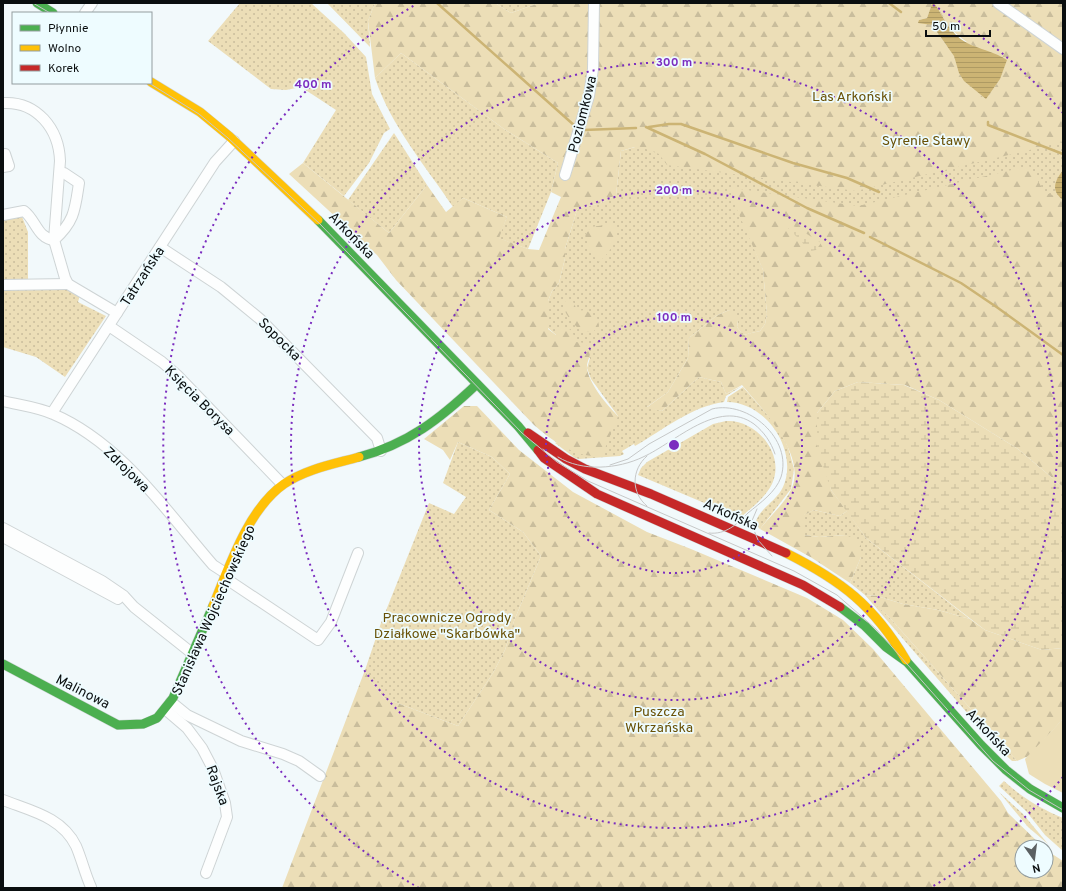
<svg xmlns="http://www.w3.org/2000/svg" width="1066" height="891" font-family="Overpass,sans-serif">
<defs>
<pattern id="green-dots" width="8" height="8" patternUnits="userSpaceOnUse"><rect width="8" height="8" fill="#ecdeb7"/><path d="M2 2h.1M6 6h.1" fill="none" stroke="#c9bd9c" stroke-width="1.8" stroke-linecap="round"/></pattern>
<pattern id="forest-firs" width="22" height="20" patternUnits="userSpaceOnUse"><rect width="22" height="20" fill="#ecdeb7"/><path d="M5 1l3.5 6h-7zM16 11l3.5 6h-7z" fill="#c9bd9c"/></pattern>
<pattern id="wetland-marsh" width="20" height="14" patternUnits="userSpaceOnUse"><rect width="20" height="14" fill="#ecdeb7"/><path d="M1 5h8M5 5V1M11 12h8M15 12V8" fill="none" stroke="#c9bd9c"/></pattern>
<pattern id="water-rules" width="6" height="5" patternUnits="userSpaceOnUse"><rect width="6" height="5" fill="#ccb474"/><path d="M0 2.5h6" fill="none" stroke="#ae9a63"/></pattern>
</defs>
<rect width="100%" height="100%" fill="#f2f9fb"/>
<g fill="url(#green-dots)">
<polygon points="240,3 311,3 344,33 366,57 372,94 390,129 384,133 369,163 344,196 303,163 336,110 301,87 286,90 271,89 208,41"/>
<polygon points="327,3 375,3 368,21 370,47"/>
<polygon points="495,3 539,3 511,13"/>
<path d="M1063,17V377L744,223L763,270L767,314L765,324L760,331L743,335L737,327L738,321L729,310L716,316L689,338L688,358L668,392L647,407L662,411L699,377L721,382L726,394L742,386L726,396L724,402C692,406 663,430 635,446L634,444L622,451L624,454L620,456L579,459L575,458L555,443L618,416L591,379L587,368L590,358L562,340L548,328V301L552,291L559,283L565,258V249L577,210L580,208L601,203L616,195L621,151L635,147L587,138Z"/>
<path d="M401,53L504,129L558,163L551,192L528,249L498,238L507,217L463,198L453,207C425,165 391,126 375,78Z"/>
<polygon points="394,133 427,185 389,233 348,200"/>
<polygon points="21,214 28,232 28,287 68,286 80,295 78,302 106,316 65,377 36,357 3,347 3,219"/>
<path d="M743,387L777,426L788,447L794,469L791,489L760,529L755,524C759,508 776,502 783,487C799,452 767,402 727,402L728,397Z"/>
<path d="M726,421C756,419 786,454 772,484C765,498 751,508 740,518L638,475L641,468L647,462L713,424Z"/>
<polygon points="458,442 492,457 510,474 489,510 523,532 541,556 514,621 505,650 493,673 458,726 384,698 370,680 365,670 381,623 429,503 454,514 466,497 443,483"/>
<polygon points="814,510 840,516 847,511 866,538 970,619 938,610 903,604 877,596 866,595 890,618 1017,761 1012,761 995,745 865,595 850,583 861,557 846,535 819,537 804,535 803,515"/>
<path d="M1004,781C1021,797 1041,809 1063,818V851L1045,835L1026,811L999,786Z"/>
<polygon points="999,792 1023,814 1048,844 1028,827"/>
</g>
<g fill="url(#forest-firs)" fill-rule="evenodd">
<path d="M375,3H495L511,13L539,3H1063V142L856,191L667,165L659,154L638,146L621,151L616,195L601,203L580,208L577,210L565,249V258L559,283L552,291L548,301V329L556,335L559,328L566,327L572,331L576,342L585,343C595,355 586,359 587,369C590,385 607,405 618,416L602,456C575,458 554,442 534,425L396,280L377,255L289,174L303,163L389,233L427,185L446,212L463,198L507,217L499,238L528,249L539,250L561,197L551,192L558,163L504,129L401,53L375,78L368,21ZM935,4C940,11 943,19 948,25C962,43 982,50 1003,57L1006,63L1000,79L988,97L984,98L973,89L959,73L954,56L932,25L919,22V20L927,18L932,5Z"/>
<path d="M1029,166L1045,193L1057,196L1063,200V487L1018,449L939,400L905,385L858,382L835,391L817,413L831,490L847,511L840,516L814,510L804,515V535L819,537L846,535L861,541V557L850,583L812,558L760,529C769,517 784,504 791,490C808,456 762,409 742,385L726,394L721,382L699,377L662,411L646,408L668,392L688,358L689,338L716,316L729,310L736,313L738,321L737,327L743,335L760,331L765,324L767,314L763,270L732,198L733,188L858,206Z"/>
<path d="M612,224L618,229C615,244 610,252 599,262L590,252L585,235L591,227Z"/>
<path d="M569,300L574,303L577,311L585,310L597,318L599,325L594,331L582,332C574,324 563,314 563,302Z"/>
<polygon points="464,406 477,406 519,450 573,492 647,532 691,549 807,598 843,620 873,649 1001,801 1008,813 1043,847 1022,847 1022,871 1046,871 1046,850 1063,861 1063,888 282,888 365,670 370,680 384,698 458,726 493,673 505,650 514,621 541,556 523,532 489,510 510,474 492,457 458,442 450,460 443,450 424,439"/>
<polygon points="865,595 877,596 903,604 938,610 970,619 985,630 1042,650 1063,648 1063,719 1029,756 1017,761 890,618"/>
</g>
<g fill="url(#wetland-marsh)">
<polygon points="788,225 796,227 821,243 816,250 808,252 802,242 788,228"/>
<polygon points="858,382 904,385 939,400 1018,449 1063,487 1063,648 1042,650 985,630 866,538 831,490 817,448 817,413 835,391"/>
</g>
<polygon fill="#ecdeb7" points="1063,719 1063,793 1045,784 1029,774 1025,759"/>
<g fill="url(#water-rules)">
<path d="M932,4H935C944,18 951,35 967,43C979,49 995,52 1007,60L1000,79L986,99L964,81L959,73L954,56L932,25L918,23L919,20L927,18Z"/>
<path d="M1063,170V200C1050,190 1055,181 1063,170Z"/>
</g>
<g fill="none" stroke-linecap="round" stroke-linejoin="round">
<g stroke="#ccb474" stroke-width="2.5">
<polyline points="437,3 575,126"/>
<polyline points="889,3 901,12"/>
<polyline points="988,122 988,125 1063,154"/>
<polyline points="646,127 705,154 807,208 864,233"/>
<polyline points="649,127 669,124 681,124 793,163 847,178 879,192"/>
<polyline points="584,130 636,128"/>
<polyline points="870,237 961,283 998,308 1063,355"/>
</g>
<g stroke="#ced4d5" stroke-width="12">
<g id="street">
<polyline points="998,3 1063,49"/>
<polyline points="85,13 92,3"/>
<path d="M3,103C37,101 59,129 60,161L54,240C37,238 36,220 24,211L3,215"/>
<polyline points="3,154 5,154 9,166 3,167"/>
<path d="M60,173H64L79,183C75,209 75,221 54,240L65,278L68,284L117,313"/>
<polyline points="565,175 589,96 593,69 594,3"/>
<polyline points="160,247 221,287 260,319 377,438 381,451"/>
<polyline points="3,285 68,284"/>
<polyline points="109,326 162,362 177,375 282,484"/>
<path d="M3,401C19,405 38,407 53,414C121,443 166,511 213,565L227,574"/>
<polyline points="52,413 215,162 234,141"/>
<polyline points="3,528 102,581 124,596 134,607 193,654"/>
<polyline points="3,537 118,599"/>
<polyline points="225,578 318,640 331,622 358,553"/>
<polyline points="171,702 187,715 241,741 283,754 299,761 320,776"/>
<polyline points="166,710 187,728 202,748 213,769 225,803 227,817 206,873"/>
<path d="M3,800C31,811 62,817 76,846C82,860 85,874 91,887"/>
</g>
</g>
<g stroke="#ced4d5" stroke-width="10">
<g id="fast">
<polyline points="37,3 53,13"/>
<polyline points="318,220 518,426 538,450"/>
<path d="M359,457C408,444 440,419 477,384"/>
<polyline points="840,607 865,626 886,647 907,662 981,745 1006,770 1030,789 1063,808"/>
<polyline points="3,664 118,725 143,724 157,718 173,698 213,606"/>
</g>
</g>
<g stroke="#ced4d5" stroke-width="10">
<g id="slow">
<polyline points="151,82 200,112 229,136 318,220"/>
<path d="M786,553C842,581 874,606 906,660"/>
<path d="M213,606C229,567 248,509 284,484C306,469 334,464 359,457"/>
</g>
</g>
<g stroke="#ced4d5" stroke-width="10">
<g id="jam">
<polyline points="528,433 566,459 585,469 651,494 786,553"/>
<polyline points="538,450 544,458 597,494 803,585 840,607"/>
</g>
</g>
<use href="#street" stroke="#fdfefe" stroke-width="10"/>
<use href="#fast" stroke="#4caf50" stroke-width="9"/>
<use href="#slow" stroke="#ffc107" stroke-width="9"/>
<use href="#jam" stroke="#c62828" stroke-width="9"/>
<g stroke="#c6c8c8" stroke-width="1">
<polyline points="33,3 50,13"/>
<polyline points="149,83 199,114 228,138 320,224 522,433 557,462 588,481 794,571 837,595 876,629 993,761 1029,790 1063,810"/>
<path d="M647,456C631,470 631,493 647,506"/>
<path d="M558,457C582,472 618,469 643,457C676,442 718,398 754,424C764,432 771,442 775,454"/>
<path d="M610,465L628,459L649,444L712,409C748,400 793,439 781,477C776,492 760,503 748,513C737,524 726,535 709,533"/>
<polyline points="757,509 751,523 758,540 772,556"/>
</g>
</g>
<g fill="none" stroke="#7b2cbf" stroke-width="2" stroke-dasharray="2 4">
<circle cx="674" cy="445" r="128"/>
<circle cx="674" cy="445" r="255"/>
<circle cx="674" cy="445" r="383"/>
<path d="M1063 777A511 511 0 0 1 930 888M419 888A511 511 0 0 1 415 5M933 5A511 511 0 0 1 1063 113"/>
</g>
<g text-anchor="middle" stroke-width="3.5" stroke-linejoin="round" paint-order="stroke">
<g font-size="14" fill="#695106" stroke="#eefcff">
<text x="852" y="101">Las Arkoński</text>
<text x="926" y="145">Syrenie Stawy</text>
<text x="447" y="622">Pracownicze Ogrody<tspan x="447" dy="16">Działkowe "Skarbówka"</tspan></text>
<text x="659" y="716">Puszcza<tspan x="659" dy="16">Wkrzańska</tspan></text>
</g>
<g font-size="14" fill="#0a0e0f" stroke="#eefcff">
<text transform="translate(582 114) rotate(-76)" y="5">Poziomkowa</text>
<text transform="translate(352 235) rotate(46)" y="5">Arkońska</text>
<text transform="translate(142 276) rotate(-57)" y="5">Tatrzańska</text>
<text transform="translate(280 339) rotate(45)" y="5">Sopocka</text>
<text transform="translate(200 400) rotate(45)" y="5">Księcia Borysa</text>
<text transform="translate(127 469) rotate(44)" y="5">Zdrojowa</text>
<text transform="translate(731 514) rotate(24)" y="5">Arkońska</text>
<text transform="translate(213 610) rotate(-66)" y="5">Stanisława Wojciechowskiego</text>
<text transform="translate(83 691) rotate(27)" y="5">Malinowa</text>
<text transform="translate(989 732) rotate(47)" y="5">Arkońska</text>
<text transform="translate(218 785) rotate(70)" y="5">Rajska</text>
</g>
</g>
<circle cx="674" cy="445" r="6" fill="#7b2cbf" stroke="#eefcff" stroke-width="2"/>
<g font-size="12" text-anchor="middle" font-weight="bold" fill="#7b2cbf" stroke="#eefcff" stroke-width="3.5" stroke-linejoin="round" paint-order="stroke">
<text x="674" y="66">300 m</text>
<text x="313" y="88">400 m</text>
<text x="674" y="194">200 m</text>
<text x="674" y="321">100 m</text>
</g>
<rect width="1066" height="891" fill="none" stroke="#0a0e0f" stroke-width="8"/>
<rect x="12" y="12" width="140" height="72" fill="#eefcff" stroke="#939d9f"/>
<rect x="20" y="25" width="20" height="6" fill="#4caf50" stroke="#939d9f"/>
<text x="48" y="32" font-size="12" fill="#0a0e0f">Płynnie</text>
<rect x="20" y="45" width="20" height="6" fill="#ffc107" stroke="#939d9f"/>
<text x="48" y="52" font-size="12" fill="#0a0e0f">Wolno</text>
<rect x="20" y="65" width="20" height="6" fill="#c62828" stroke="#939d9f"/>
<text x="48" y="72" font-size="12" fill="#0a0e0f">Korek</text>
<g transform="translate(1034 859) rotate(166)"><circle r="19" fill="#eefcff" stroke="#939d9f"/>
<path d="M0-3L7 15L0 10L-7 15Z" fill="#5b6062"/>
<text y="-6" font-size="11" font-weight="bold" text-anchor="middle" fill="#0a0e0f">N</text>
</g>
<path d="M926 30v6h64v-6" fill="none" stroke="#0a0e0f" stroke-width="2"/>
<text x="932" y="30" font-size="12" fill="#0a0e0f" stroke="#eefcff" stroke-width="3" paint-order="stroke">50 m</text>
</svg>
